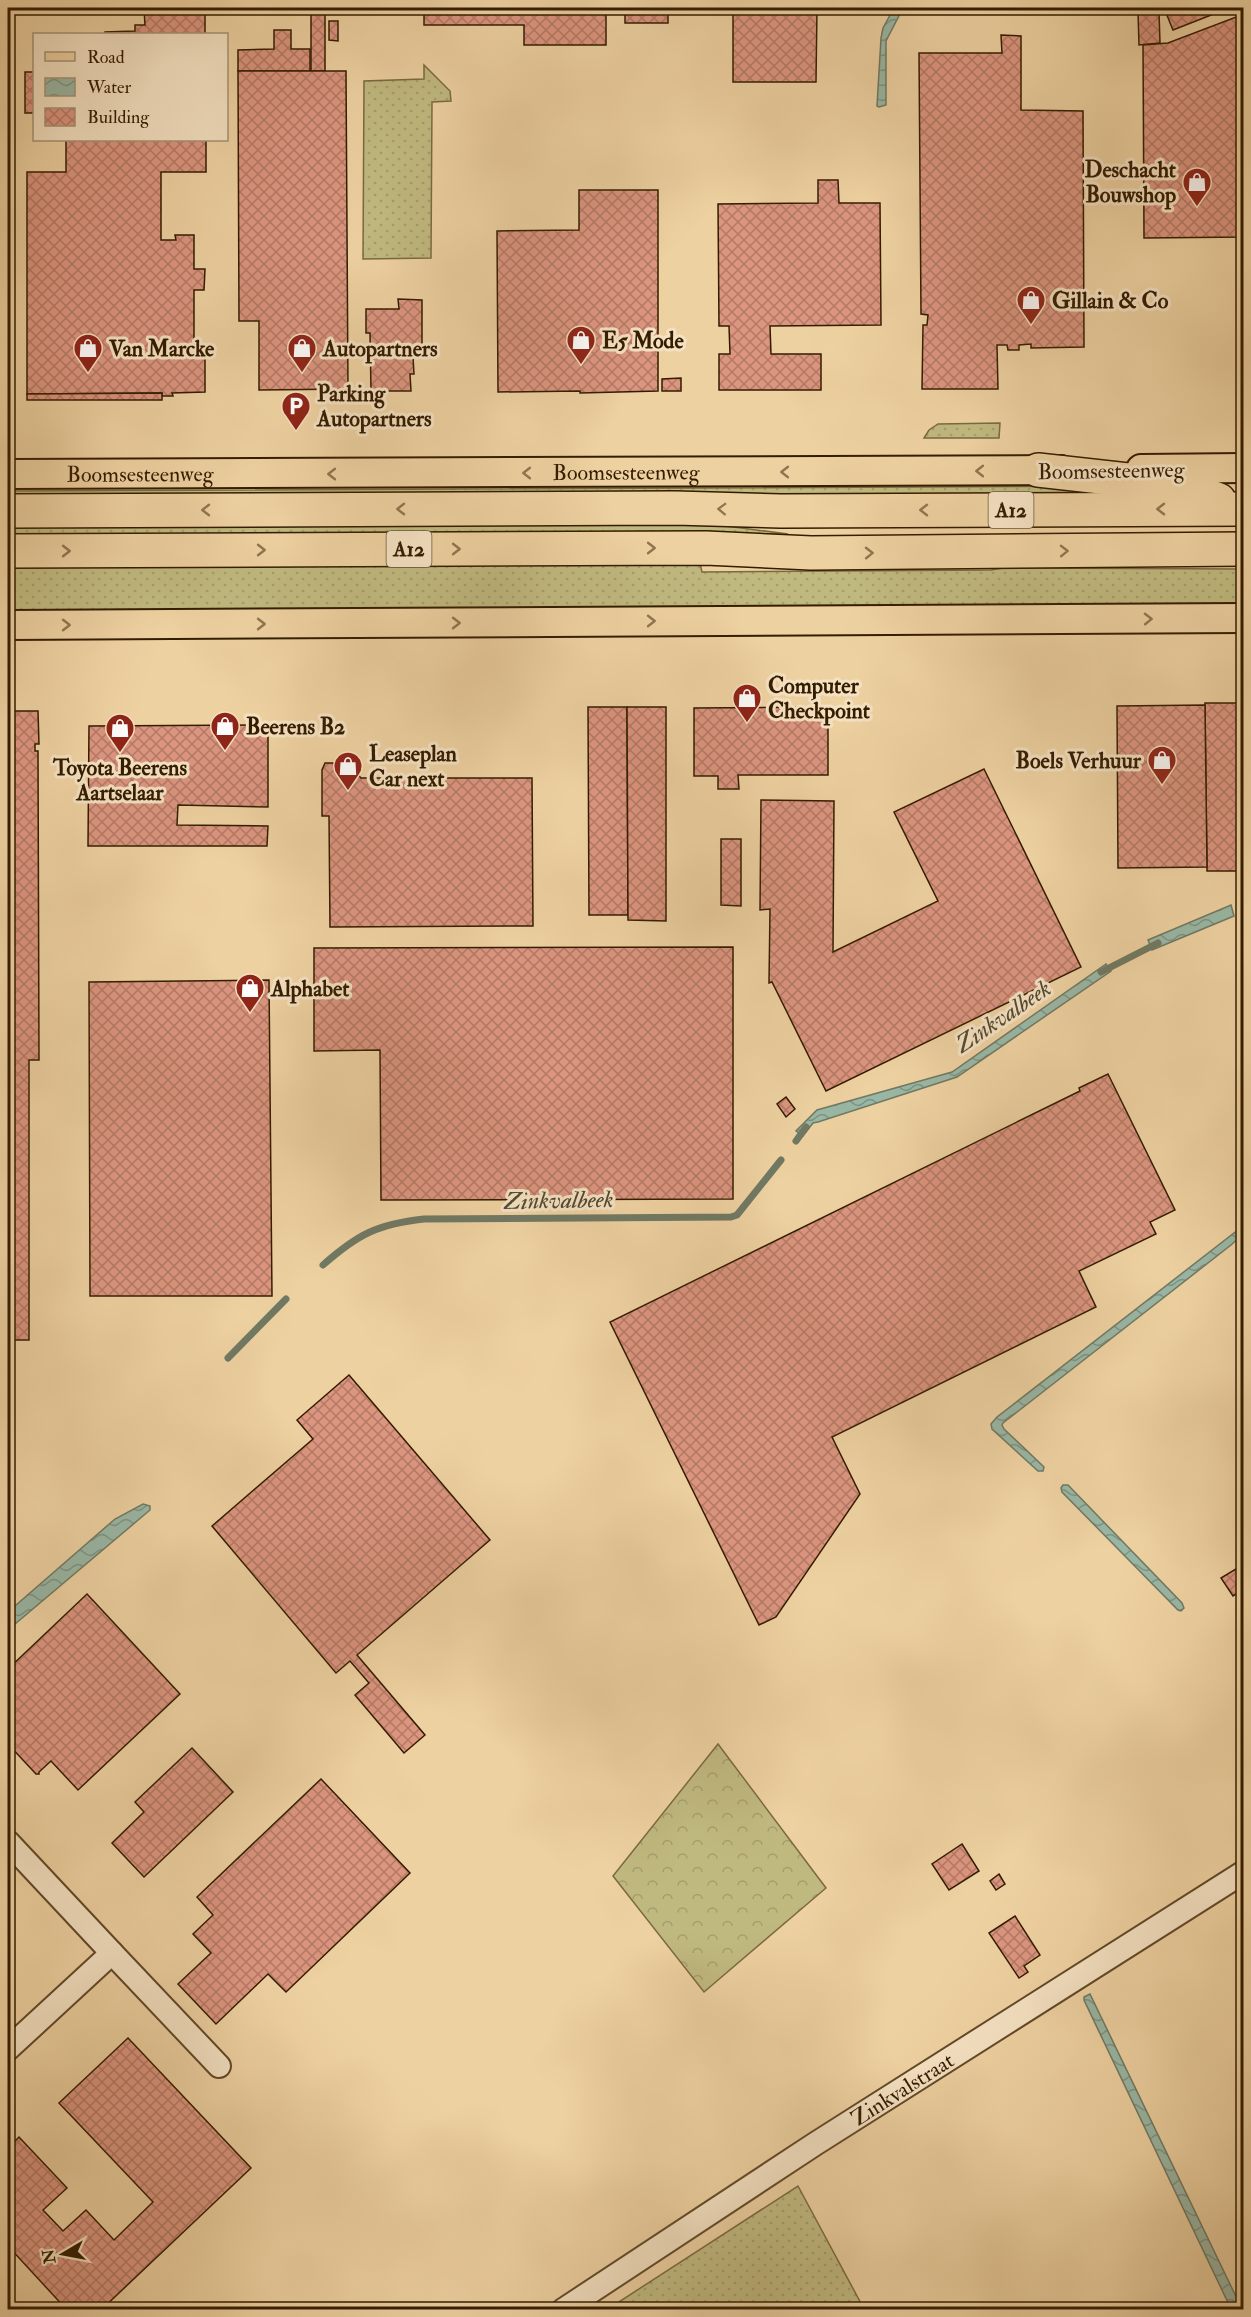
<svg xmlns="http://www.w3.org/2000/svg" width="1251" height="2317" font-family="'IM FELL Double Pica',serif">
<defs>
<pattern id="grass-dots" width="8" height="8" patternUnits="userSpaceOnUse" patternTransform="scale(1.5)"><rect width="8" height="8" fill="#c0b97f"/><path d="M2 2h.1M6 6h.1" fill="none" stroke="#a59e6c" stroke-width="1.8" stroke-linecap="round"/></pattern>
<pattern id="forest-crowns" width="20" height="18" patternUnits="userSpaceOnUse" patternTransform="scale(1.5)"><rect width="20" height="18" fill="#c0b97f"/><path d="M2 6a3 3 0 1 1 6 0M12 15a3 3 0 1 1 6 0" fill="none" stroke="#a59e6c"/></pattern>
<pattern id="water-waves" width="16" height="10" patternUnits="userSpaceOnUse" patternTransform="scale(1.5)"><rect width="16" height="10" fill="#99b7a5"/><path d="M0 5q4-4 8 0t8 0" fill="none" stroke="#7d9484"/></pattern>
<pattern id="building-cross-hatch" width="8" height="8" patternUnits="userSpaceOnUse" patternTransform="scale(1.5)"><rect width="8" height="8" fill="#dc957f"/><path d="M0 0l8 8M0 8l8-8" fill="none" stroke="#b37966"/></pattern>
</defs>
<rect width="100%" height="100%" fill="#eed1a1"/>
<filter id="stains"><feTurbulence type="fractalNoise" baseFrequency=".00333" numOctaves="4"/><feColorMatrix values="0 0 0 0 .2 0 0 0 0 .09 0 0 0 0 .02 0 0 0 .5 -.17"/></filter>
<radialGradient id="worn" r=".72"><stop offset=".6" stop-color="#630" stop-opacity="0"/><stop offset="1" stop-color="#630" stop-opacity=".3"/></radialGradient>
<g fill="url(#grass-dots)" stroke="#7a6a40" stroke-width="1.5">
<polygon points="424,65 450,91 451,101 432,102 431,258 363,259 364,81 424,79"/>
<polygon points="1000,423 999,438 924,438 929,430 938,424"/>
<polygon points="1130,486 1129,494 8,500 8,491"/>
<polygon points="680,520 788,534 8,537 8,524"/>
<polygon points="699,559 702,572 991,570 1003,568 1243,569 1244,608 8,613 8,565"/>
<polygon points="798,2186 864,2309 608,2309"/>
</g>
<polygon fill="url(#forest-crowns)" stroke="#7a6a40" stroke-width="1.5" points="718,1744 826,1888 704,1992 613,1876"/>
<g fill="url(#water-waves)" stroke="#707963" stroke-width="1.5">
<polygon points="894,8 903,8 886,41 886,105 879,107 877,106 881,38 883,28"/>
<polygon points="1231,905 1234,916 1152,950 1148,940"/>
<polygon points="1106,964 1111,971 957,1077 818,1122 813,1123 803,1136 796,1131 817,1110 952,1072"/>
<polygon points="1243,1226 1243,1234 1231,1245 1003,1423 1002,1425 1004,1429 1044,1467 1043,1471 1038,1471 992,1429 991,1424 997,1417"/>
<polygon points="1063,1485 1068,1485 1182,1603 1184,1608 1181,1611 1178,1610 1062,1492 1061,1488"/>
<polygon points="143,1504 150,1506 150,1510 8,1630 8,1612 115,1519"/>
<polygon points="1090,1994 1242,2309 1231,2309 1084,2000 1084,1997"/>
</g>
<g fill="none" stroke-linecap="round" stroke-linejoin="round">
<g stroke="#707963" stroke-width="7">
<polyline points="1101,972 1158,943"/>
<polyline points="796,1141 806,1127"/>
<path d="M323,1265C358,1234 378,1224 424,1219L731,1217L737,1215L781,1160"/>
<polyline points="228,1358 286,1299"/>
</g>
</g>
<g fill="url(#building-cross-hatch)" stroke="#331c00" stroke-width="1.5">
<polygon points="148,8 205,8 205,34 105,34 105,32 135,31 135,25 145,25 144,9"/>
<polygon points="424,8 606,8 606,45 524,45 524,25 424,25"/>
<rect x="625" y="8" width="43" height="15"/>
<polygon points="733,8 817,8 816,82 733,82"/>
<polygon points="1164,8 1229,8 1173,30"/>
<polygon points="325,9 325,71 311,71 311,10"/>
<polygon points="1138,12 1159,12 1160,43 1139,45"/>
<polygon points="1244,14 1244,237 1144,238 1143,45 1168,43"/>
<polygon points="329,21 338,21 338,41 329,40"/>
<polygon points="274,30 291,30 291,49 310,49 310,71 238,71 238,50 274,49"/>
<polygon points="1001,35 1021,36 1021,110 1083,111 1084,347 1031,348 1031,344 1019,345 1019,350 1008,350 1007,345 997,345 998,389 922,389 923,325 927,325 928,315 921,314 919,53 1002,53"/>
<polygon points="238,71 346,71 348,389 259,390 259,321 239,321"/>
<rect x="25" y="72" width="9" height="41"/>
<polygon points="66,140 206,140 206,172 161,172 161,240 176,240 175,235 194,235 194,269 205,269 204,290 194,290 194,350 205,349 205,392 172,393 173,396 162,396 162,393 27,394 27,172 66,172"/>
<polygon points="818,180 838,180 839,203 880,203 881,325 770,326 771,354 821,354 821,390 719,390 719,354 730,354 729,326 719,326 718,204 818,203"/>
<polygon points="579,190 658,190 658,391 580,393 580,391 498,392 497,231 579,230"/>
<polygon points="398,299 422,300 422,345 410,345 410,357 413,357 414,374 410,374 411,391 371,391 370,333 366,333 366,309 399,309"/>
<polygon points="681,378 681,391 662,391 662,379"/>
<polygon points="162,393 162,400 27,400 27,394"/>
<polygon points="1205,703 1244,703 1244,871 1207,871"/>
<polygon points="1205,705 1207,867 1118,868 1117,706"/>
<polygon points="588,707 627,707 628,915 589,915"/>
<polygon points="627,707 666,707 666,921 628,920"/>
<polygon points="828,707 828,775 738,775 739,789 718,789 718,776 694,776 694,708"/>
<polygon points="8,711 38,711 39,744 35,744 35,751 38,751 39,1060 29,1060 29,1340 8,1340"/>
<polygon points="268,725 268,807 178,805 177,825 268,826 267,846 88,846 89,726"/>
<polygon points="325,763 347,763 361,778 532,778 533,926 330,927 329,816 322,816 322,770"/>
<polygon points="984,769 1081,967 826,1091 772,982 769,983 770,909 760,910 761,800 834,801 833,952 938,901 894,812"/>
<polygon points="721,839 741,839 741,906 721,905"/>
<polygon points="733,947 733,1199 381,1200 380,1050 314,1051 314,948"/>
<polygon points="269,980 272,1296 90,1296 89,982"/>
<polygon points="1108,1074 1175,1210 1150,1222 1156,1234 1079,1271 1096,1307 832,1437 860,1494 776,1617 759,1625 610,1322 1080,1091 1079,1088"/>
<polygon points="786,1097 795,1109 786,1117 777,1104"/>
<polygon points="349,1375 490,1540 357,1655 425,1735 404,1753 355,1695 369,1683 350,1661 336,1673 212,1526 313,1439 297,1420"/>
<polygon points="1244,1564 1244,1589 1233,1596 1221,1578"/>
<polygon points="87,1594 180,1694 78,1790 51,1761 39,1772 39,1774 36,1774 8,1744 8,1669"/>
<polygon points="192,1748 233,1792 144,1877 112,1843 144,1812 135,1802"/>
<polygon points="321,1779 410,1873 286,1992 268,1974 216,2024 178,1984 211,1953 193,1934 213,1915 197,1897"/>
<polygon points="962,1844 979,1871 949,1890 932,1864"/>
<polygon points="999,1874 1005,1884 996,1890 990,1881"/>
<polygon points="1015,1916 1040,1955 1024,1966 1028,1972 1019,1978 989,1933"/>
<polygon points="128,2038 251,2168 101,2310 67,2310 8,2246 8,2148 19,2137 67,2188 43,2210 63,2231 86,2210 114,2240 153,2202 59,2103"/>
</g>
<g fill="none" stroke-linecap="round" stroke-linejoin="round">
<g stroke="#624928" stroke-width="26">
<g id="minor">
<polyline points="8,1842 112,1953 8,2049"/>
<polyline points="112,1953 219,2066"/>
<path id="s1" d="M563,2310L815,2144L1244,1872"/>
</g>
</g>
<g stroke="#331c00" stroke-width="32">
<g id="major">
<polyline points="1141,469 1244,468"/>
<path id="s2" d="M8,474L1061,470"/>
<polyline points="8,625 1244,618"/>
</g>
</g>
<g stroke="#331c00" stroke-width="36">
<g id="highway">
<polyline points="1038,470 1182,486 1219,500"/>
<polyline points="8,511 675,508 781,511 1244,509"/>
<polyline points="8,551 706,548 811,553 1244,549"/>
</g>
</g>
<use href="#minor" stroke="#f4e1c2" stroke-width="22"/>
<use href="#major" stroke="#eed1a1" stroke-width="28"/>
<use href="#highway" stroke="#eed1a1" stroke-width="33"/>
</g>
<defs><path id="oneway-chevron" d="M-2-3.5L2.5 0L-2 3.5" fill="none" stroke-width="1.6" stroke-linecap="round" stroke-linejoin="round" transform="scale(1.5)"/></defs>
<g stroke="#907650">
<use href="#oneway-chevron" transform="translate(980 471) rotate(180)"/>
<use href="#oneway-chevron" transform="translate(785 472) rotate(180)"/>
<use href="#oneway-chevron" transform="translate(527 473) rotate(180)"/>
<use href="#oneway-chevron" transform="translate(332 474) rotate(180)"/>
<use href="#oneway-chevron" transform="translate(401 509) rotate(180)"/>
<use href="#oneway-chevron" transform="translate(722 509) rotate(-178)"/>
<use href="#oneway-chevron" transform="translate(1161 509) rotate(180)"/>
<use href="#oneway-chevron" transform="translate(206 510) rotate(180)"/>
<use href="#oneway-chevron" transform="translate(924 510) rotate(180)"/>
<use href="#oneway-chevron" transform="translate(651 548)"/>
<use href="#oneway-chevron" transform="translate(456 549)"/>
<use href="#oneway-chevron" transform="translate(261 550)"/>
<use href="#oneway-chevron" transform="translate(66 551)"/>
<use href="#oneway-chevron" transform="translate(1064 551) rotate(-1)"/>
<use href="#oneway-chevron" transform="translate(869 553) rotate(-1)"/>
<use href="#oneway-chevron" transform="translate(1148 619) rotate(-1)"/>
<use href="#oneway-chevron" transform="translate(651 621)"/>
<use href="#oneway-chevron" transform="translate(456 623)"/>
<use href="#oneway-chevron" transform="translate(261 624)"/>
<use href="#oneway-chevron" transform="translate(66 625)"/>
</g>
<defs>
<g id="shop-pin" transform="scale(1.5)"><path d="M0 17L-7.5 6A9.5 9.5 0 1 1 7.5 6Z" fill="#8f2418" stroke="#f4e1c2"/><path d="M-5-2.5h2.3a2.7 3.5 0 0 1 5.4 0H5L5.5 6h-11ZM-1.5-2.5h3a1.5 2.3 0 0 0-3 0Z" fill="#fff"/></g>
<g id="parking-pin" transform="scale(1.5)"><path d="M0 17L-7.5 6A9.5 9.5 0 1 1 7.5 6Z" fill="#8f2418" stroke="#f4e1c2"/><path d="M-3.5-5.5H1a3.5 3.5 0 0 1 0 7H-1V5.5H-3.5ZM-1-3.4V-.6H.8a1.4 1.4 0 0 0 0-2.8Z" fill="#fff"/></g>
</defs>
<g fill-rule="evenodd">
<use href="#shop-pin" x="1197" y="182"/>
<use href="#shop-pin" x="1031" y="300"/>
<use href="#shop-pin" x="581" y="340"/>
<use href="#shop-pin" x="88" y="348"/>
<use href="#shop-pin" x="302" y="348"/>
<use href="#parking-pin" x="296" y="406"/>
<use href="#shop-pin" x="747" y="698"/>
<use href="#shop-pin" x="225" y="726"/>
<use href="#shop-pin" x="120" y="728"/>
<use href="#shop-pin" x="1162" y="760"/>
<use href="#shop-pin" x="348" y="766"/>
<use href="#shop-pin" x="250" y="988"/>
</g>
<g text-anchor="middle" stroke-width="6" stroke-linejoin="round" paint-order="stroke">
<g fill="#f4e1c2" stroke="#6d573a" stroke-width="1.5">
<rect x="988.5" y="492" width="45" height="36" rx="4.5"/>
<rect x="386.5" y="531" width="45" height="36" rx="4.5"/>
</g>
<g font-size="21" font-weight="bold" fill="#331c00">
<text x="1011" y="517">A12</text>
<text x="409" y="556">A12</text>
</g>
<g font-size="22" font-weight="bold" fill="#331c00" stroke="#f4e1c2" text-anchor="start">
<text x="1176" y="177" text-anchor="end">Deschacht<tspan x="1176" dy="25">Bouwshop</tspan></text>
<text x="1052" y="308">Gillain &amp; Co</text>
<text x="602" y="348">E5 Mode</text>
<text x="109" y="356">Van Marcke</text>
<text x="323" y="356">Autopartners</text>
<text x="317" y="401">Parking<tspan x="317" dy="25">Autopartners</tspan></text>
<text x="768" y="693">Computer<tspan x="768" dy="25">Checkpoint</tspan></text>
<text x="246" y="734">Beerens B2</text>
<text x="369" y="761">Leaseplan<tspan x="369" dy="25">Car next</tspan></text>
<text x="1141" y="768" text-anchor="end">Boels Verhuur</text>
<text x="120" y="775" text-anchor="middle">Toyota Beerens<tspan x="120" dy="25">Aartselaar</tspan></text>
<text x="271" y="996">Alphabet</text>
</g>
<g font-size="22" fill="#331c00" stroke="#f4e1c2">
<text transform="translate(1111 470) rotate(-1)" y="8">Boomsesteenweg</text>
<text dy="8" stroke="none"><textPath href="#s2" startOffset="618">Boomsesteenweg</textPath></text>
<text dy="8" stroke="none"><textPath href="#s2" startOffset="132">Boomsesteenweg</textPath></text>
<text dy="8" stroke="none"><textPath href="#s1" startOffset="405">Zinkvalstraat</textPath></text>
</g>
<g font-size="24" font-style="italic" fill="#524a32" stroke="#f4e1c2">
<text transform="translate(1003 1016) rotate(-34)" y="8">Zinkvalbeek</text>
<text transform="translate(559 1200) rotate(-1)" y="8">Zinkvalbeek</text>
</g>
</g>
<rect width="1251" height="2317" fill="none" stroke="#eed1a1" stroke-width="30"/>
<rect x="9" y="9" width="1233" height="2299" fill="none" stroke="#331c00" stroke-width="3"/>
<rect x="15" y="15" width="1221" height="2287" fill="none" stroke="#331c00" stroke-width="1.5"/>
<rect x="33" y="33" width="195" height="108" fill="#f4e1c2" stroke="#a79274" stroke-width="1.5"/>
<rect x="45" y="52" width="30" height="9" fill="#eed1a1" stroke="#a79274" stroke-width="1.5"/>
<text x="87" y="63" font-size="18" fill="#331c00">Road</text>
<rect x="45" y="78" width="30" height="18" fill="url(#water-waves)" stroke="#a79274" stroke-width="1.5"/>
<text x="87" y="93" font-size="18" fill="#331c00">Water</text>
<rect x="45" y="108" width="30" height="18" fill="url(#building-cross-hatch)" stroke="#a79274" stroke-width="1.5"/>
<text x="87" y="123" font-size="18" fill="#331c00">Building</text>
<g transform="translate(63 2254) rotate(260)" stroke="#f4e1c2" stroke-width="4.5" paint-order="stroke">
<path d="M0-4.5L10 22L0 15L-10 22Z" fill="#331c00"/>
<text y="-9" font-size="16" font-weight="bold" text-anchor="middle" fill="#331c00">N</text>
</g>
<rect width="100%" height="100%" filter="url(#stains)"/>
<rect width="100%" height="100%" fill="url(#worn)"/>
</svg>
